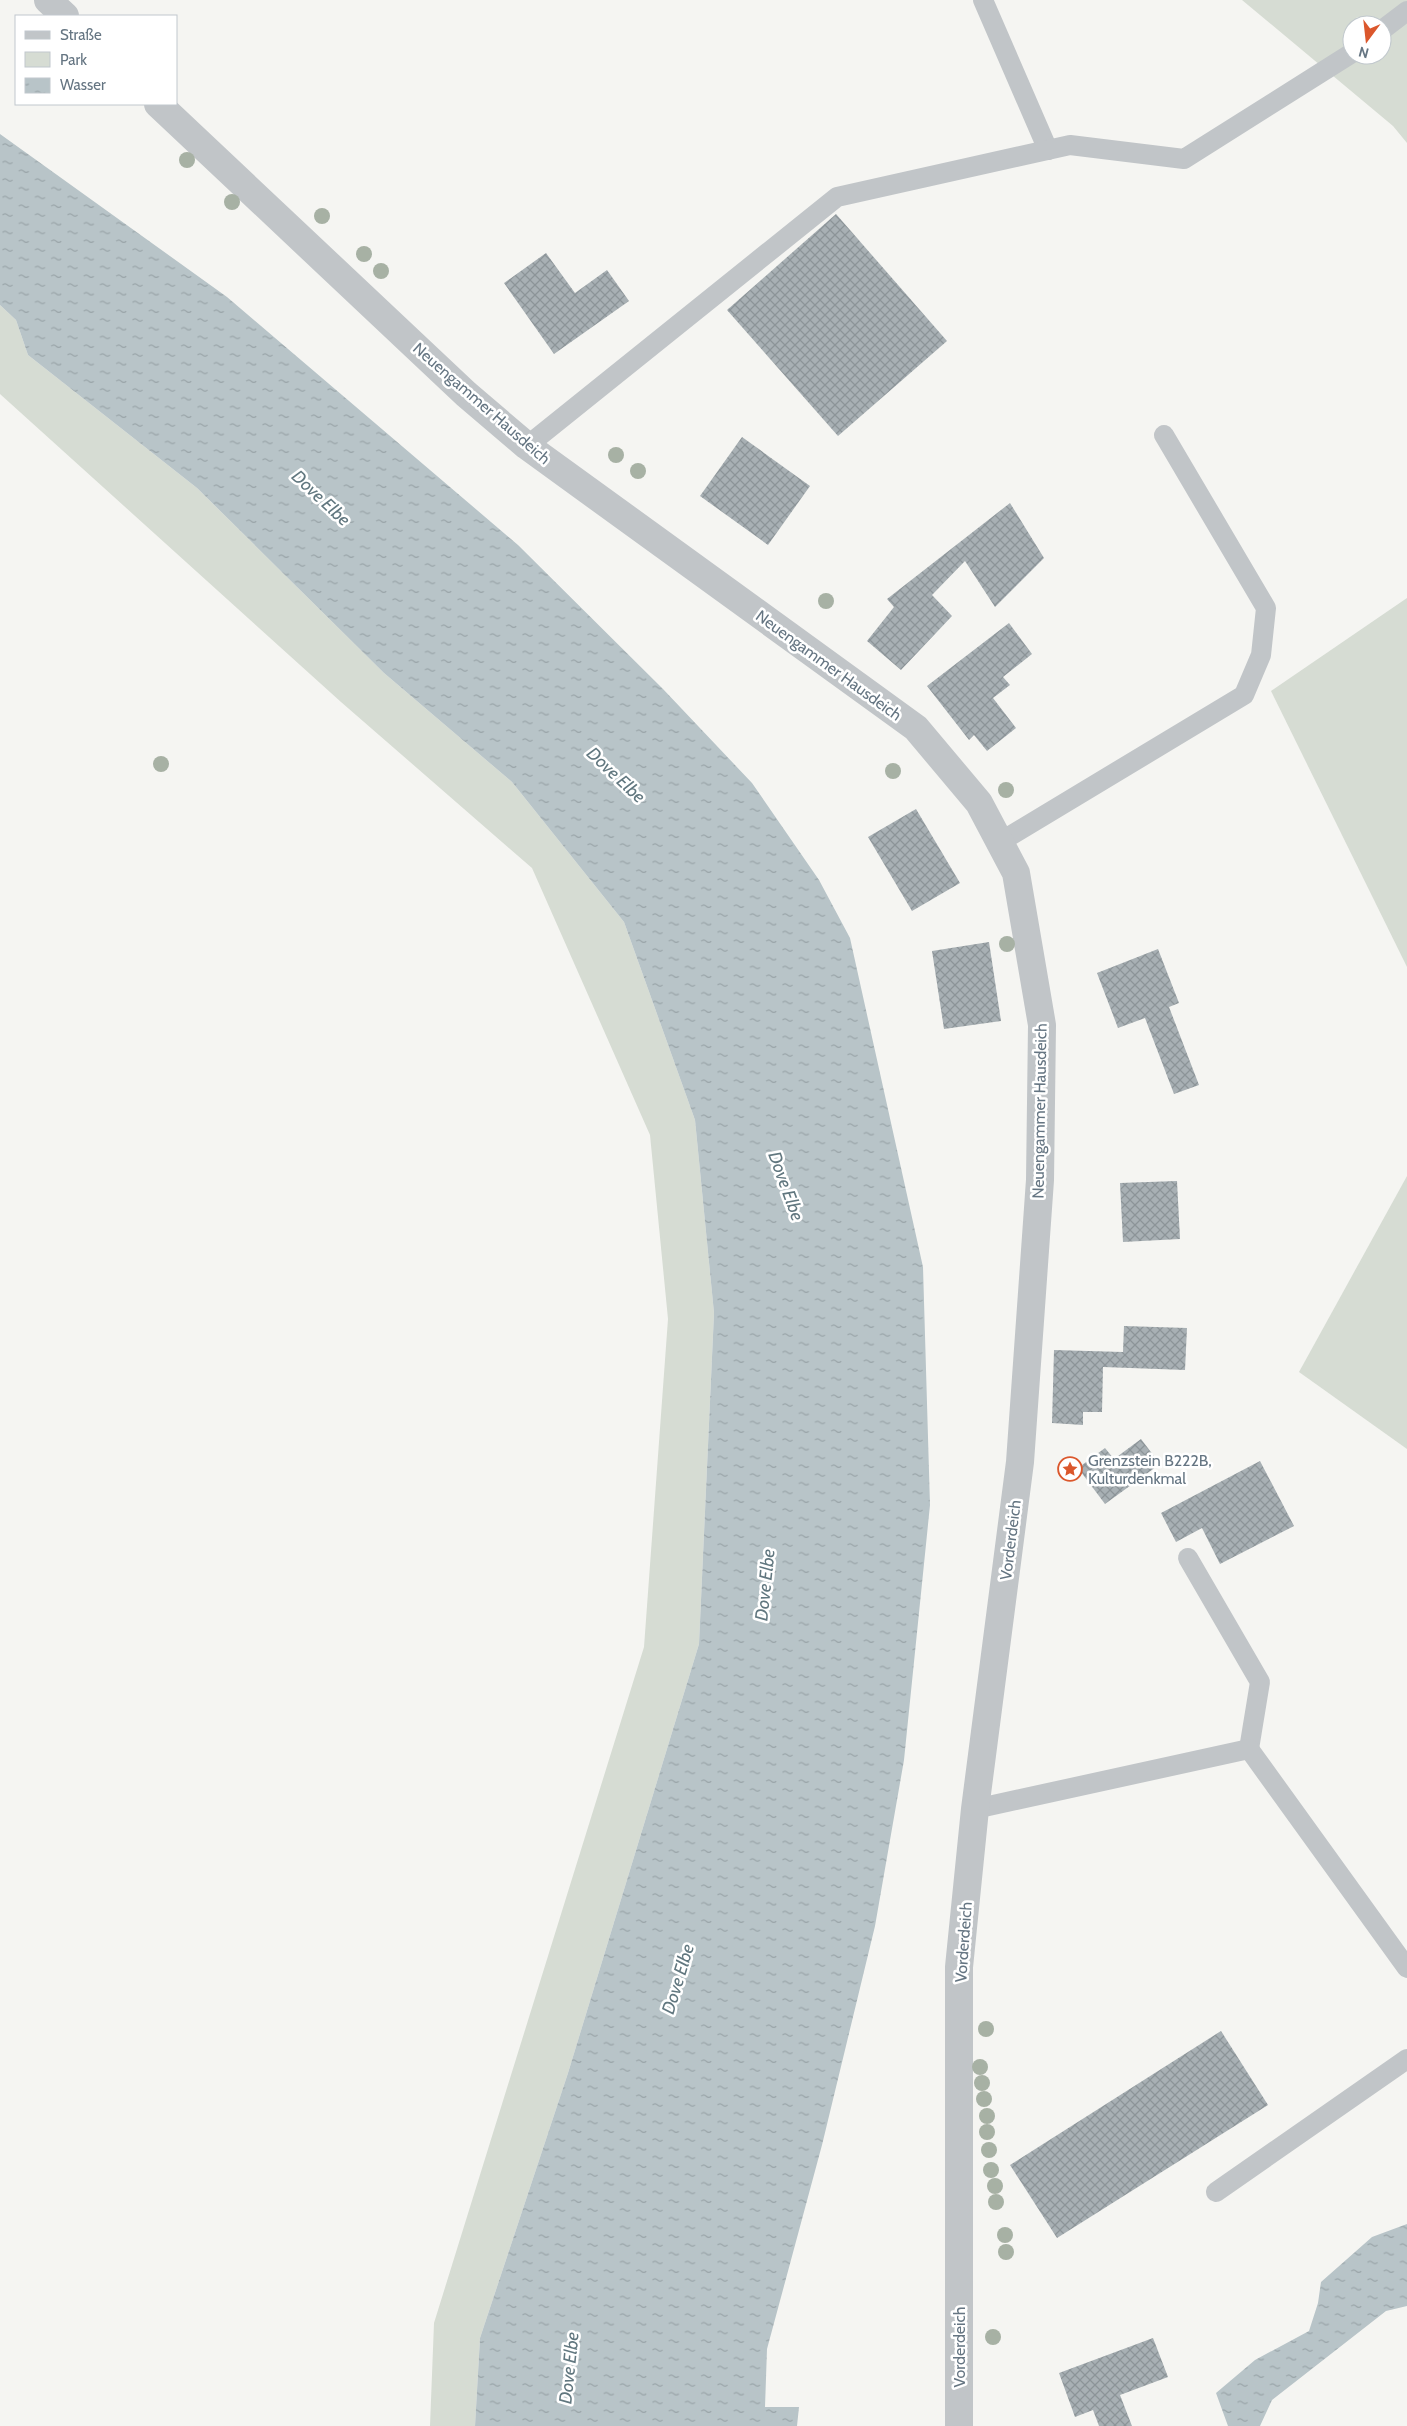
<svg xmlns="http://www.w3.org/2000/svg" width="1407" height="2426" font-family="Cabin,sans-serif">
<defs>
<pattern id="water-ripples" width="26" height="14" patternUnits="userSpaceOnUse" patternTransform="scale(1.25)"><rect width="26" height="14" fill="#b8c4c8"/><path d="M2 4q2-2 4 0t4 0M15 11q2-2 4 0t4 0" fill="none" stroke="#99a4a8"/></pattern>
<pattern id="building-cross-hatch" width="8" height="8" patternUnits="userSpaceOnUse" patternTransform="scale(1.25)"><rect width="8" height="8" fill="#a8b0b4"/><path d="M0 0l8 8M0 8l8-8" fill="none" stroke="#8c9498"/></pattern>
</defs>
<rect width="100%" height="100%" fill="#f5f5f2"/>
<g fill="#d6dcd3" fill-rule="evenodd">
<path d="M1242,0H1407V143L1393,126ZM1352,25H1382V55H1352Z"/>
<polygon points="0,305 16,320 28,355 197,488 384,673 512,782 624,922 695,1120 714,1313 699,1644 568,2073 480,2338 475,2426 430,2426 434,2323 644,1647 668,1319 650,1135 532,868 341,702 0,394"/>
<polygon points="1407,598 1407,967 1271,691"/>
<polygon points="1407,1176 1407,1449 1299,1372"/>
</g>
<g fill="url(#water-ripples)">
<polygon points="0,134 227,297 518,545 663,689 752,783 819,880 850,938 923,1267 930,1505 904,1760 875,1926 822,2145 767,2349 765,2407 799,2407 797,2426 475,2426 480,2338 568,2073 699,1644 714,1313 695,1120 624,922 512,782 384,673 197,488 28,355 16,320 0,305"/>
<polygon points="1407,2224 1407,2306 1386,2311 1272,2400 1260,2426 1228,2426 1216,2393 1255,2360 1309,2331 1318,2303 1321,2282 1372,2237"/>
</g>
<g fill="url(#building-cross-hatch)">
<polygon points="836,214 947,341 838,436 727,310"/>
<polygon points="546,253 575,293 607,270 629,301 554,354 504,283"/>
<polygon points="742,437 810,486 768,545 700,496"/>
<polygon points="1010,503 1044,558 995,607 965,561 932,595 952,616 901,670 867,641 894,607 887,599"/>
<polygon points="1009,623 1032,654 1003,677 1010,685 993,698 1016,728 987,751 974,735 969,740 927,686"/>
<polygon points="916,809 960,883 912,911 868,837"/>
<polygon points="989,942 1001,1021 944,1029 932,951"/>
<polygon points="1158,949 1179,1003 1169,1007 1199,1085 1174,1094 1145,1018 1118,1028 1097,973"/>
<polygon points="1177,1181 1180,1239 1123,1242 1120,1183"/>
<polygon points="1124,1326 1187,1328 1185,1370 1103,1367 1102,1412 1083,1412 1083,1425 1052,1423 1054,1350 1123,1352"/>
<polygon points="1141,1439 1160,1464 1105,1504 1078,1468 1105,1448 1114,1459"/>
<polygon points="1260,1461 1294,1526 1220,1564 1202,1528 1176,1542 1161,1513"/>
<polygon points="1221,2031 1268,2105 1057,2238 1010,2165"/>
<polygon points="1153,2338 1168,2377 1120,2395 1132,2426 1099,2426 1093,2410 1075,2417 1059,2373"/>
</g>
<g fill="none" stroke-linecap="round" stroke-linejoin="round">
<g stroke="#c1c5c8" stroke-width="20">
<polyline points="983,0 1048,150"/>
<polyline points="1382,30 1407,11"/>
<polyline points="527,446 837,197 1070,145 1184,159 1352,53"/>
<polyline points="1000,842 1244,695 1261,655 1266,608 1164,435"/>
<polyline points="1188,1558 1260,1682 1249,1749"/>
<polyline points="975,1809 1249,1749 1407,1968"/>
<polyline points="1216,2192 1407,2059"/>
</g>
<g stroke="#c1c5c8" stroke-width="28">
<polyline points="48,0 65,16"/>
<polyline points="158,104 466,394 527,446 916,728 979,803 1016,873 1042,1025 1040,1180 1020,1462 975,1809 959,1967 959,2426"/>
</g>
</g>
<g fill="#a7b1a4">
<circle cx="187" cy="160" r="8"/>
<circle cx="232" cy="202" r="8"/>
<circle cx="322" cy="216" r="8"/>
<circle cx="364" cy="254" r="8"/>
<circle cx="381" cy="271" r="8"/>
<circle cx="616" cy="455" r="8"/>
<circle cx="638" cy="471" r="8"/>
<circle cx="826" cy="601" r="8"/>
<circle cx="161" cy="764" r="8"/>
<circle cx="893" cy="771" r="8"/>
<circle cx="1006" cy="790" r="8"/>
<circle cx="1007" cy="944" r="8"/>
<circle cx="986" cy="2029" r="8"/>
<circle cx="980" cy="2067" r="8"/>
<circle cx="982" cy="2083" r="8"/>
<circle cx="984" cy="2099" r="8"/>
<circle cx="987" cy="2116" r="8"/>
<circle cx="987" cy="2132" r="8"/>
<circle cx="989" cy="2150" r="8"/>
<circle cx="991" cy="2170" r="8"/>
<circle cx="995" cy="2186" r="8"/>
<circle cx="996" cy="2202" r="8"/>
<circle cx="1005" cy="2235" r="8"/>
<circle cx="1006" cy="2252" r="8"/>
<circle cx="993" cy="2337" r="8"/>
</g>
<defs>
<g id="sight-ring" transform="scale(1.25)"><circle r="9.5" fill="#fff" stroke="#db572c" stroke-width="1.5"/><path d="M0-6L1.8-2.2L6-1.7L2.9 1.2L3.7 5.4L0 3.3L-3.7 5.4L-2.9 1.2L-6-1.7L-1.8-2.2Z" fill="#db572c"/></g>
</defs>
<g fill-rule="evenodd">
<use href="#sight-ring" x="1070" y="1469"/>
</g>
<g text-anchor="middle" stroke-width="5" stroke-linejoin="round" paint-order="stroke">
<g font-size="16" fill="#657582" stroke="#fff">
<text transform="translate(482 403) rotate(41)" y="6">Neuengammer Hausdeich</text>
<text transform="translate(829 665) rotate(36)" y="6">Neuengammer Hausdeich</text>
<text transform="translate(1039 1111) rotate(-89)" y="6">Neuengammer Hausdeich</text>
<text transform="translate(1010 1540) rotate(-83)" y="6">Vorderdeich</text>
<text transform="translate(963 1942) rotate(-86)" y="6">Vorderdeich</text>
<text transform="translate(959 2347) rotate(-90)" y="6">Vorderdeich</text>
</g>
<g font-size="16" fill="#657582" stroke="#fff" text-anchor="start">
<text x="1088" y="1466">Grenzstein B222B,<tspan x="1088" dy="18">Kulturdenkmal</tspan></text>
</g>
<g font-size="18" font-style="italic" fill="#61777f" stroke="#fff">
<text transform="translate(321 498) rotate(43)" y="6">Dove Elbe</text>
<text transform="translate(616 775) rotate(43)" y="6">Dove Elbe</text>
<text transform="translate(786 1186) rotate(70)" y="6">Dove Elbe</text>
<text transform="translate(765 1585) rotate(-84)" y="6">Dove Elbe</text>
<text transform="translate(678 1979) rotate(-73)" y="6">Dove Elbe</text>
<text transform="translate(569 2368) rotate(-84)" y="6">Dove Elbe</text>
</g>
</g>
<rect x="15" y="15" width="162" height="90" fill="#ffffff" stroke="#c1c8cd"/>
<rect x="25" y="31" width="25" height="8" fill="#c1c5c8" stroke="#c1c8cd"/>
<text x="60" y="40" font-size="15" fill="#657582">Straße</text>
<rect x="25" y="52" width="25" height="15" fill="#d6dcd3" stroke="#c1c8cd"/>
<text x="60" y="65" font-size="15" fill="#657582">Park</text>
<rect x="25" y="78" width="25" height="15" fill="url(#water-ripples)" stroke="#c1c8cd"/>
<text x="60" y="90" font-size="15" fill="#657582">Wasser</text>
<g transform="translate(1367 40) rotate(195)"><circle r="24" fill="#ffffff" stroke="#c1c8cd"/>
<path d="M0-4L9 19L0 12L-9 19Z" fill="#db572c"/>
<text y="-8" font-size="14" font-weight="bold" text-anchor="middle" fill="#657582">N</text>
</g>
</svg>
